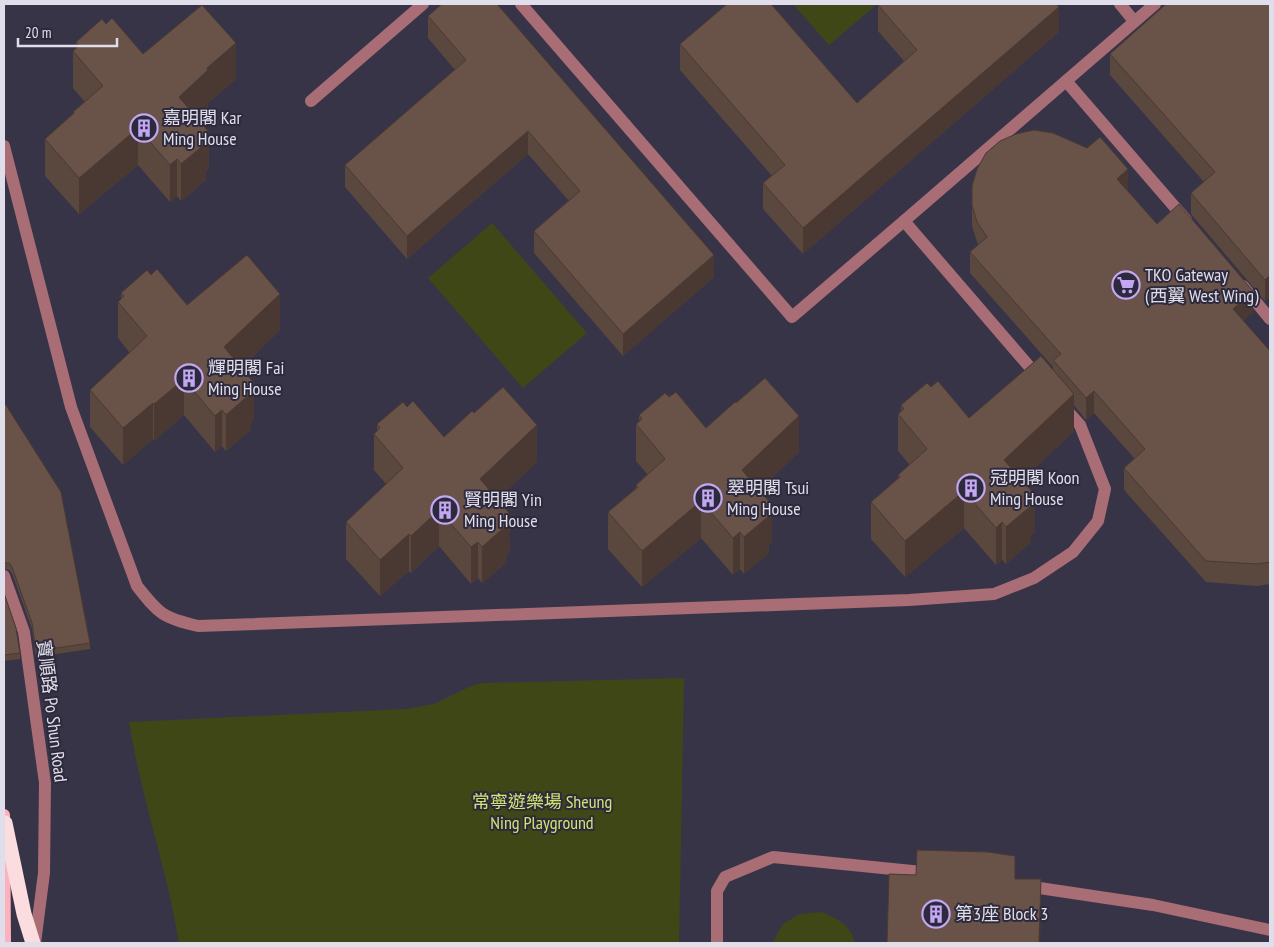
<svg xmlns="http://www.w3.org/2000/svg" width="1274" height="947" font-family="'PT Sans Narrow','Noto Sans TC',sans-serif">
<rect width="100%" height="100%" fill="#383448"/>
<g fill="#404717">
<polygon points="793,4 877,4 829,45"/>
<polygon points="492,223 587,333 523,388 428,278"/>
<path d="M684,678L679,943H179C167,869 141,797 129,722L406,709L434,704L471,686L483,683Z"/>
<path d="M821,912C838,919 850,924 855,943H772L783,924L800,914Z"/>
</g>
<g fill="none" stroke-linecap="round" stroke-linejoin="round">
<g stroke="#a96d76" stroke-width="12">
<polyline points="521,4 792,317 904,221 1040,379"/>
<polyline points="1120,4 1134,21"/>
<polyline points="1155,4 1066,81 1186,220"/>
<polyline points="311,101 423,4"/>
<path d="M4,146L71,407L137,586C159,614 163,618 198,626L909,600L994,594L1034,578L1073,552L1098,521L1105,489L1080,425L1063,406"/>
<polyline points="904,221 1066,81"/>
<polyline points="1243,286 1270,319"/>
<polyline points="4,576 24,632 45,783 44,873 35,943"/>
<polyline points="1026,886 1153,905 1270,930"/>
<polyline points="717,943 717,891 725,877 773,857 932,873"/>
</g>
<polyline stroke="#fcb2bc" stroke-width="12" points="4,815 5,943"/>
<polyline stroke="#fbdde0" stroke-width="15" points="5,823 24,914 33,943"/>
</g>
<g fill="#5a473e">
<polygon points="1270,4 1265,301 1191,214 1191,193 1204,182 1110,75 1110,54"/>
<polygon points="878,5 1059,32 803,254 763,209 763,183 772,176 680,70 680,44 857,103 904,61 878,31"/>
<polygon points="428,16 714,277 623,356 534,253 534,231 569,201 528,154 407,259 345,187 345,165 455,70 428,38"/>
<polygon points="106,24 143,54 236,79 208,103 208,107 197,118 209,168 206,171 206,180 181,201 177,196 170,202 138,165 79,214 45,176 45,139 73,114 73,112 85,102 73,88 73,51 76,48 76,42"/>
<polygon points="972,186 1128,190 1128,191 1157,224 1253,312 1243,321 1270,351 1270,584 1257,586 1206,582 1124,490 1124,468 1135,459 1094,413 1086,420 1074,405 1074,431 1022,480 1035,532 1031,534 1031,542 1006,564 1002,559 996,565 964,528 905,577 871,539 871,502 898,478 898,475 910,465 898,451 898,414 901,411 901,405 931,387 969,418 1053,370 1053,367 970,273 970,252 978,245 972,226"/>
<polygon points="151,275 187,305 280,330 241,368 254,419 251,422 251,430 226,451 222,446 215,452 184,415 154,441 153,439 123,465 90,427 90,390 130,353 118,338 118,302 121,299 121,293"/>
<polygon points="669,397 706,428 799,452 759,490 772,542 769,544 769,553 744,574 740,569 733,575 701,538 642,587 608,549 608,512 636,488 636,485 648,475 636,461 636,424 639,422 639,415"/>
<polygon points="4,402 90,643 90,649 36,657 32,629 12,573 9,570 4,569"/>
<polygon points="407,407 444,437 537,462 497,499 510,551 507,554 507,562 482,583 478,578 471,584 439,546 411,573 409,571 380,596 346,559 346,522 386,484 374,470 374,434 377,431 377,424"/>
<polygon points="4,593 20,653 20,659 4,661"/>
</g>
<g fill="#4a3932">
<polygon points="1059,7 1059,32 803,254 803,228"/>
<polygon points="236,43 236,79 208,103 208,107 179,134 179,97 207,68"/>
<polygon points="138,128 138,165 79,214 79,178"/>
<polygon points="528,131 528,154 407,259 407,236"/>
<polygon points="209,132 209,168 206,171 206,180 181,201 181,164 202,138"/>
<polygon points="177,159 177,196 170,202 170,165"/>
<polygon points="1128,169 1128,190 1117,200 1117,179"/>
<polygon points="714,255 714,277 623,356 623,334"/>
<polygon points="1270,275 1270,297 1265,301 1265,280"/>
<polygon points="1253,291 1253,312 1233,330 1233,309"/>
<polygon points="280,294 280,330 224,384 224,347"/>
<polygon points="184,379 184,415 154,441 154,404"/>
<polygon points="254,383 254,419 251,422 251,430 226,451 226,415 247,389"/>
<polygon points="1094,391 1094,413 1086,420 1086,398"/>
<polygon points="1074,394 1074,431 1004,497 1004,460"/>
<polygon points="153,403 153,439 123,465 123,428"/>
<polygon points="222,410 222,446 215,452 215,416"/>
<polygon points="799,416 799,452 742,507 742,470"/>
<polygon points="537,425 537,462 480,516 480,479"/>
<polygon points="964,491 964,528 905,577 905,541"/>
<polygon points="1035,495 1035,532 1031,534 1031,542 1006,564 1006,527 1027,501"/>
<polygon points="701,501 701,538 642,587 642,551"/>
<polygon points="772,505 772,542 769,544 769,553 744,574 744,537 765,511"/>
<polygon points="439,510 439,546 411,573 411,536"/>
<polygon points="510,514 510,551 507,554 507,562 482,583 482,547 503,520"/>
<polygon points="1002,522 1002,559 996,565 996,528"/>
<polygon points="740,532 740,569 733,575 733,538"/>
<polygon points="409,534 409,571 380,596 380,560"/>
<polygon points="478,542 478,578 471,584 471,547"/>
<polygon points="1041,879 1041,916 1040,943 1039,943"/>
</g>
<g fill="#695248" stroke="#4a3932">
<polygon points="442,4 497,4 714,255 623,334 534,231 580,191 528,131 407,236 345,165 466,60 428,16"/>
<polygon points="727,4 771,4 857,103 917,50 878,5 879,4 1056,4 1059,7 803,228 763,183 785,165 680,44"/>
<polygon points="1166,4 1270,4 1270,275 1265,280 1191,193 1215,172 1110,54"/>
<polygon points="202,5 236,43 207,68 208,70 179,97 209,132 202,138 206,143 181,164 177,159 170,165 138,128 79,178 45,139 74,113 73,112 103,86 73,51 79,46 76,42 102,19 106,24 112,18 143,54"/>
<polygon points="1034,130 1053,133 1087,148 1100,137 1128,169 1117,179 1157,224 1179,204 1253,291 1233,309 1270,351 1270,562 1257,564 1206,561 1124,468 1145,449 1094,391 1086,398 1053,360 1061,354 970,252 987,237 977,222 972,205 972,186 977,169 986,153 1000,141 1016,134"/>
<polygon points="247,255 280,294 224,347 254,383 247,389 251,393 226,415 222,410 215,416 184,379 154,404 153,403 123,428 90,390 147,336 118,302 124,296 121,293 147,270 151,275 157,269 187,305"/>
<polygon points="1041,356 1074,394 1004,460 1035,495 1027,501 1031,506 1006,527 1002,522 996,528 964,491 905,541 871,502 900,477 898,475 927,449 898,414 904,409 901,405 927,383 931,387 938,381 969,418"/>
<polygon points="765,378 799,416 742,470 772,505 765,511 769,516 744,537 740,532 733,538 701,501 642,551 608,512 638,487 636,485 665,459 636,424 642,419 639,415 665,393 669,397 676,392 706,428 735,402 736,403"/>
<polygon points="503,387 537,425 480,479 510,514 503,520 507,525 482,547 478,542 471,547 439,510 411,536 409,534 380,560 346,522 403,468 374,434 380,428 377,424 403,402 407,407 413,401 444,437 472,411 474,413"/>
<polygon points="4,402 61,492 90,643 36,651 32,623 12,567 9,563 4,563"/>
<polygon points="4,593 16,628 20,653 4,655"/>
<polygon points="917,850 988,852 1015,856 1015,879 1041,879 1039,943 887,943 889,874 916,875"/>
</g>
<defs>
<g id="building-ring" transform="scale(1.4375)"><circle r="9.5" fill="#2e2a3d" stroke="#c2a8f2" stroke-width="1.5"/><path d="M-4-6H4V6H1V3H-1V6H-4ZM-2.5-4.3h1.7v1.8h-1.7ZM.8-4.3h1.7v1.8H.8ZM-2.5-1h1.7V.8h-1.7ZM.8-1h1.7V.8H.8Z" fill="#c2a8f2"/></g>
<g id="supermarket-ring" transform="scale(1.4375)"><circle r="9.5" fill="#2e2a3d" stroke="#c2a8f2" stroke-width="1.5"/><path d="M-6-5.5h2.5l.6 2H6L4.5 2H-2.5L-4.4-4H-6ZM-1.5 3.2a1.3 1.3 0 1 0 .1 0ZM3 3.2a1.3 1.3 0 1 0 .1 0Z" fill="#c2a8f2"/></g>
</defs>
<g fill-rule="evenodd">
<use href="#building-ring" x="144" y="128"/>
<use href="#supermarket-ring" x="1126" y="285"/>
<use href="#building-ring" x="189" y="378"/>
<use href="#building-ring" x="971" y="488"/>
<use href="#building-ring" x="708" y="498"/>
<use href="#building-ring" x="445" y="510"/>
<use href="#building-ring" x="936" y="914"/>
</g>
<g text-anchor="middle" stroke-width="4" stroke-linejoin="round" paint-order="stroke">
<g font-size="18" fill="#e0deea" stroke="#2e2a3d" text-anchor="start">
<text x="163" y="124">嘉明閣 Kar<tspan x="163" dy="21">Ming House</tspan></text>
<text x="1145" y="281">TKO Gateway<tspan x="1145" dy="21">(西翼 West Wing)</tspan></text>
<text x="208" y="374">輝明閣 Fai<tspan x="208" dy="21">Ming House</tspan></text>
<text x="990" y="484">冠明閣 Koon<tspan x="990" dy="21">Ming House</tspan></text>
<text x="727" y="494">翠明閣 Tsui<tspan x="727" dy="21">Ming House</tspan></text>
<text x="464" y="506">賢明閣 Yin<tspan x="464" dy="21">Ming House</tspan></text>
<text x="955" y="920">第3座 Block 3</text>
</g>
<g font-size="18" fill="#e0deea" stroke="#2e2a3d">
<text transform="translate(52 711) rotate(83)" y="6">寶順路 Po Shun Road</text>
</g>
<g font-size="18" fill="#d2e471" stroke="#2e2a3d">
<text x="542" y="808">常寧遊樂場 Sheung<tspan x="542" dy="21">Ning Playground</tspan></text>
</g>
</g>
<rect width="1274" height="947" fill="none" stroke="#e0deea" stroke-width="10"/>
<path d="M18 38v8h99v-8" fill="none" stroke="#e0deea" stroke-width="2.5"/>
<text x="25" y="38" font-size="15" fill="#e0deea" stroke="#2e2a3d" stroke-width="4" paint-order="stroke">20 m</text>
</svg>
